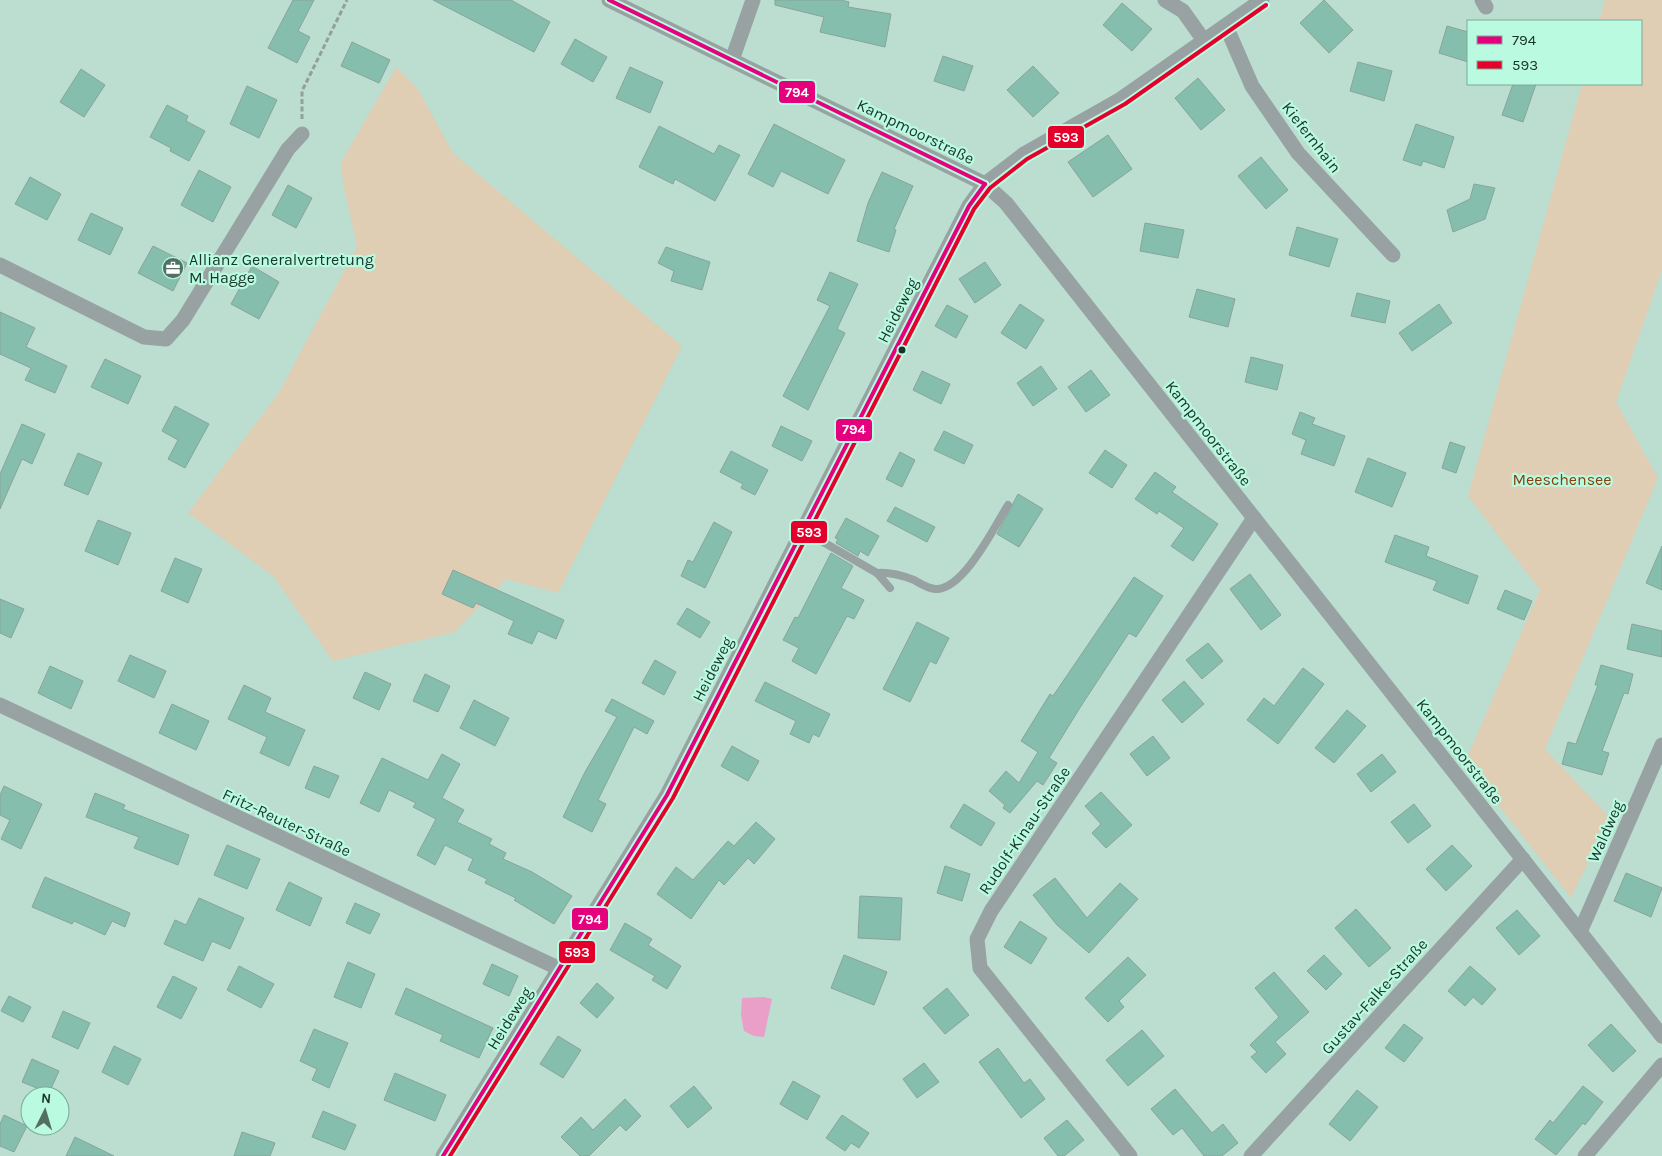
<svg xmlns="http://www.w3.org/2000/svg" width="1662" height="1156" font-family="Karla,sans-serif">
<rect width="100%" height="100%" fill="#bbded0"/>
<g fill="#dfcdb4">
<polygon points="1605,0 1662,0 1662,270 1616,402 1658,478 1545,749 1610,818 1571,898 1465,762 1540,590 1468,496 1582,84 1641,84 1641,21 1599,21"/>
<polygon points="396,67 418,89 453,153 682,346 558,593 506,579 455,632 333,661 273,576 188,513 278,394 357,247 344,187 341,162"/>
</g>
<polygon fill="#e99fc7" points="764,997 772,999 764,1037 754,1036 744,1031 741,1015 742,998"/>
<g fill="#86beae" stroke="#88a49a">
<polygon points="293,0 314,0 298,31 310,37 297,63 268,48"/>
<polygon points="433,0 511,0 550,22 534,52"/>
<polygon points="775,0 841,0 849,2 848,7 891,14 885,47 820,32 824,17 775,5"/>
<polygon points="1324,0 1353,30 1329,53 1300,23"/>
<polygon points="1122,3 1152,29 1132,51 1103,25"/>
<polygon points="1447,26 1468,32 1468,62 1439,53"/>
<polygon points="575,39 607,57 593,82 561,64"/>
<polygon points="352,42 390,60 379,83 341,66"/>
<polygon points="943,56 973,66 964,91 934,81"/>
<polygon points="1358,62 1392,71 1384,101 1350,91"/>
<polygon points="1033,66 1059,93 1033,117 1007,90"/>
<polygon points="630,67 663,82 650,113 616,98"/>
<polygon points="81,69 105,85 84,117 60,102"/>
<polygon points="1198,78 1225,110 1201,130 1175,98"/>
<polygon points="1513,84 1536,84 1523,122 1502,115"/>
<polygon points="247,86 277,100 259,138 230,124"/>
<polygon points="167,105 188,116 186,121 205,131 189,161 170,151 171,148 150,137"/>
<polygon points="774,124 845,160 828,194 781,171 773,187 748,174"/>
<polygon points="1416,124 1454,137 1444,168 1423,161 1421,166 1403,160"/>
<polygon points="659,126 714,154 719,145 740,155 715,201 675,179 673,184 639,167"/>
<polygon points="1108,135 1132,169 1093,197 1068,162"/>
<polygon points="1261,157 1288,190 1266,209 1238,176"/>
<polygon points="199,170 231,187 213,222 181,205"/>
<polygon points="882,172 913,186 894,229 896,230 889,252 857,241 868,203"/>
<polygon points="30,177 61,194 47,220 15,204"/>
<polygon points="1474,184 1495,188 1485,219 1453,232 1447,210 1470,199"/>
<polygon points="288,185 312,198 296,228 272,215"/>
<polygon points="91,213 123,228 110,255 78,240"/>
<polygon points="1145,223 1184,230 1178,258 1140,251"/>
<polygon points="1297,227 1338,239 1329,267 1289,255"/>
<polygon points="153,246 187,263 173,291 138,273"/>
<polygon points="666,247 710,262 702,290 671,281 674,271 658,263"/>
<polygon points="985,262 1001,285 975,303 959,279"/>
<polygon points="252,266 279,282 259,319 231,304"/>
<polygon points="830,272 858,284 837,329 845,333 808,410 783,396 830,306 817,300"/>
<polygon points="1197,289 1235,299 1228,327 1189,317"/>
<polygon points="1357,293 1390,301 1385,323 1351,316"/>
<polygon points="1020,304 1044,320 1026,349 1001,333"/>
<polygon points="1439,304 1452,323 1412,351 1399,333"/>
<polygon points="947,305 968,316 956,338 935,326"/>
<polygon points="0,312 35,328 26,347 67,366 55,393 25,380 31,368 0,354"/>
<polygon points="1251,357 1283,365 1277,390 1245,382"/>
<polygon points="105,359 141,376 128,404 91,387"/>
<polygon points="1041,366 1057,389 1033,406 1017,383"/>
<polygon points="1091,370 1110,395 1086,412 1068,387"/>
<polygon points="922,371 950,384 941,404 913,390"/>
<polygon points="175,406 209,424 185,468 168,459 178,440 162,431"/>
<polygon points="1300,412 1315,418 1312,424 1345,436 1334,466 1301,454 1306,440 1292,434"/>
<polygon points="22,424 45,434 32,464 22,459 0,509 0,474"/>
<polygon points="781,426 812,441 802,461 772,446"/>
<polygon points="944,431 973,445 964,464 934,450"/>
<polygon points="1450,442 1465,447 1456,473 1442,468"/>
<polygon points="1105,450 1127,465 1112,488 1089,473"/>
<polygon points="731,451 768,470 755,495 741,488 743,484 720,472"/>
<polygon points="900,452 915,460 902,487 886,479"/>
<polygon points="78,453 102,463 88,495 64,485"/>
<polygon points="1368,458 1406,473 1392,507 1355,492"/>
<polygon points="1155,472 1176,487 1172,492 1218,524 1193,561 1171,546 1184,528 1159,511 1157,514 1135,499"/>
<polygon points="1018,494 1043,509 1019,547 997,534"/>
<polygon points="895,507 935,527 927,542 887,521"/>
<polygon points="846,518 879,536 868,556 860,551 858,556 836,543 838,539 835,538"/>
<polygon points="98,520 131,533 118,565 85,551"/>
<polygon points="714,522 732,532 705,588 681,576 688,560 693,562"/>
<polygon points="1395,535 1429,547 1426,556 1478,576 1468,604 1433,590 1437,581 1385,562"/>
<polygon points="1662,546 1662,590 1646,583"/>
<polygon points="831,553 853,566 841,588 864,600 854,619 847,616 816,674 792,661 799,648 783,640 795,617 798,618"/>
<polygon points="175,558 202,569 188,603 161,591"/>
<polygon points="453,570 564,620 556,639 538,631 532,644 508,634 514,621 476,603 473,608 442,594"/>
<polygon points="1250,574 1281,615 1261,630 1230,589"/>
<polygon points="1134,577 1163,596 1136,637 1129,633 1081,706 1049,758 1057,763 1043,785 1037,781 1010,813 1003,808 1005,805 989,791 1006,771 1019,783 1038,752 1021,741 1050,694 1053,696"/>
<polygon points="1505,590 1532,601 1524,620 1497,609"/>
<polygon points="0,599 24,609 11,638 0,633"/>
<polygon points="687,608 710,622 700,638 677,624"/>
<polygon points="917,622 949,638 936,664 930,661 910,702 883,689"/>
<polygon points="1632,624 1662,631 1662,657 1627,649"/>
<polygon points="1208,643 1223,661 1202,679 1186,660"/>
<polygon points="130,655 166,671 154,698 118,681"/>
<polygon points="655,660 676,672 664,695 642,683"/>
<polygon points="1601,665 1633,674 1628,694 1624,693 1602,751 1609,753 1602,775 1562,764 1568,742 1576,744 1598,685 1595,685"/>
<polygon points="50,666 83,681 71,709 38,693"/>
<polygon points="1303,668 1324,684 1278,744 1247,720 1264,698 1274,706"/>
<polygon points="365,672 391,684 379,710 353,698"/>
<polygon points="425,674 450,686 438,712 413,701"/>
<polygon points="1184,681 1204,704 1182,723 1162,700"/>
<polygon points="765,682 830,714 819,737 813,734 809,743 790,734 796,721 755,701"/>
<polygon points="244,685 271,698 265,712 305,730 289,766 260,753 267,737 228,719"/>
<polygon points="612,699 654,721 647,734 634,727 598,800 606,804 592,832 563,817 585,772 617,717 605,711"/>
<polygon points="474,700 509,718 495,746 460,728"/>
<polygon points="172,704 209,721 196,750 159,733"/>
<polygon points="1347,710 1366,726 1334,763 1315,748"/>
<polygon points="1153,736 1170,758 1147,776 1130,754"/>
<polygon points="732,746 759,761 748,781 721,766"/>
<polygon points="442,754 460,764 442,798 464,810 457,822 492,839 489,844 506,853 503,859 532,872 572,896 554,924 514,900 516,898 485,883 487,879 468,870 473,859 445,845 435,865 417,855 436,819 413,807 416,803 389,790 379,812 360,803 382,758 428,780"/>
<polygon points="1382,754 1396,772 1371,792 1357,774"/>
<polygon points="314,766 339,776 329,798 305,788"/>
<polygon points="4,786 42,804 21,849 1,839 10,820 0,815 0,795"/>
<polygon points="1101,792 1132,825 1106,848 1092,833 1101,824 1085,806"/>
<polygon points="95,793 125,805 123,809 189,835 178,865 134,848 139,837 86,817"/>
<polygon points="964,804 995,823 981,846 950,827"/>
<polygon points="1414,804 1431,826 1408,843 1391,822"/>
<polygon points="756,822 775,839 754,864 748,858 724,885 719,880 691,919 657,894 676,867 693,880 728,841 734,846"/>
<polygon points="227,845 260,859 247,889 214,875"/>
<polygon points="1452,845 1472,866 1446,891 1426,869"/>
<polygon points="945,866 970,874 962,901 937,893"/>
<polygon points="1626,873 1662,888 1651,917 1614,901"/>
<polygon points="45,877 130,913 125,927 112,921 105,935 74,921 72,924 32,907"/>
<polygon points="1055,878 1087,918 1120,883 1138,899 1089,953 1057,925 1033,895"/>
<polygon points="289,882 322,898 310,926 276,910"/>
<polygon points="860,896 902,898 900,940 858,938"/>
<polygon points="199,898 244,918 230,949 212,941 203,961 164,944 175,920 186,925"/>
<polygon points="355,903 380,914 370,934 346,923"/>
<polygon points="1356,909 1391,948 1369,967 1335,928"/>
<polygon points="1517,910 1540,936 1519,955 1496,928"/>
<polygon points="1020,921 1047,938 1031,964 1004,947"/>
<polygon points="625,923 652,939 648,945 681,966 667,989 652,980 655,976 610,950"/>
<polygon points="844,955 887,972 874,1005 831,988"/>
<polygon points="1324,955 1342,974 1326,990 1307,971"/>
<polygon points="1128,957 1146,975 1119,1001 1124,1007 1108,1022 1085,998"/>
<polygon points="348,962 375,974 361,1008 334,997"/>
<polygon points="492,964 518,976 509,996 483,984"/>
<polygon points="239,966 274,984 261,1008 227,990"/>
<polygon points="1470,966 1496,989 1482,1005 1473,997 1465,1006 1448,991"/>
<polygon points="1274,972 1309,1012 1275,1042 1286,1054 1266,1073 1251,1057 1257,1052 1250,1045 1279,1017 1255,988"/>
<polygon points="173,976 197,988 181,1019 157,1007"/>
<polygon points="597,983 614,998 597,1018 580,1003"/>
<polygon points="406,988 493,1028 479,1058 440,1041 443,1035 395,1014"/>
<polygon points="947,988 969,1015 945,1034 923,1008"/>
<polygon points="9,996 31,1007 23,1022 1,1011"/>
<polygon points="63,1011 90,1023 78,1049 52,1037"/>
<polygon points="1404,1024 1423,1038 1404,1062 1385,1048"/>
<polygon points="1611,1024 1636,1051 1613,1072 1588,1045"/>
<polygon points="314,1029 348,1043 329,1088 312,1080 317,1069 300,1061"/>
<polygon points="1142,1030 1164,1056 1128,1086 1106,1060"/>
<polygon points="558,1036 581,1050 563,1078 540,1064"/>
<polygon points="114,1046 141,1059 128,1085 102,1072"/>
<polygon points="998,1048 1024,1083 1030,1079 1045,1099 1021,1118 979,1062"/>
<polygon points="32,1059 59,1071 49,1093 22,1082"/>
<polygon points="924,1063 939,1082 917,1098 903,1079"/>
<polygon points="395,1073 446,1095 435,1121 384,1100"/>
<polygon points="793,1081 820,1096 807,1120 780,1104"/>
<polygon points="694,1086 712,1108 688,1128 670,1106"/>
<polygon points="1583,1086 1603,1102 1585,1125 1583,1123 1556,1155 1535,1139 1550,1120 1553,1123"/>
<polygon points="1175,1089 1212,1133 1223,1124 1238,1143 1222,1156 1204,1156 1182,1128 1173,1135 1151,1109"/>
<polygon points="1357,1090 1378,1107 1350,1141 1329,1124"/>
<polygon points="625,1099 641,1116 626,1131 620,1125 589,1156 580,1156 561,1137 581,1117 593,1130"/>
<polygon points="323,1111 356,1125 345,1150 312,1137"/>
<polygon points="4,1115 27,1126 14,1152 0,1146 0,1124"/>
<polygon points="842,1115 869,1133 859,1148 851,1143 845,1151 826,1138"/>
<polygon points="1067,1120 1084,1140 1064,1156 1058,1156 1044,1138"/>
<polygon points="242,1132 275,1143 270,1156 234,1156"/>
<polygon points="75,1137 114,1156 66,1156"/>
</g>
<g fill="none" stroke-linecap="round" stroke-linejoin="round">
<polyline stroke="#919f9d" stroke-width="3" stroke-dasharray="5 2.5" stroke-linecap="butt" points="302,119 302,91 347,0"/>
<g stroke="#98a2a3" stroke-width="8">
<polyline points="804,531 877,573 890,588"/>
<path d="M877,573C890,572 901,575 914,580C921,584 927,588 935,589C963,591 995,526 1008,505"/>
</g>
<g stroke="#98a2a3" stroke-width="15">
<polyline points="609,0 985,184 1006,203 1662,1036"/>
<polyline points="1165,0 1183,11 1205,42"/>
<polyline points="1482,0 1486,7"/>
<polyline points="1226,26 1252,86 1298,153 1393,255"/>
<polyline points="732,60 753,0"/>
<polyline points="0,265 144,337 166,339 183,320 288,149 302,134"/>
<polyline points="0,705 560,969"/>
<polyline points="1580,932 1662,745"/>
<polyline points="443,1156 667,795 969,206 985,184 1024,154 1121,99 1262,0"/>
<polyline points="1130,1156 980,968 977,939 991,911 1254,518"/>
<polyline points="1251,1156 1523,859"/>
<polyline points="1585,1156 1662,1065"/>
</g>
<g stroke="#bafae1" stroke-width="8">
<g id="bus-1">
<polyline points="609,0 985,184"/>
<polyline points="443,1156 667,795 969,206 985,184"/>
</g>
</g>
<g stroke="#bafae1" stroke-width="8">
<polyline id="bus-2" points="450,1156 673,798 974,209 990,188 1027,159 1125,104 1266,5"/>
</g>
<use href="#bus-1" stroke="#e5007d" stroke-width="4"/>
<use href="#bus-2" stroke="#e4002b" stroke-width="4"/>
</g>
<defs>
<g id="office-disc" transform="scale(1.125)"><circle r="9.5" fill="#527065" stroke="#bafae1"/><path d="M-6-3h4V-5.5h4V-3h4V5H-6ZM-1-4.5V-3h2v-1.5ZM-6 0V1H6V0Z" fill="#fff"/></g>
</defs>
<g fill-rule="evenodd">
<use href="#office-disc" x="173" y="268"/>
</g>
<circle fill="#1a342b" stroke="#bafae1" stroke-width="2" cx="902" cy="350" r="4.5"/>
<g text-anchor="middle" stroke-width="4.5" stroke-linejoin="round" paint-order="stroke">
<g font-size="16" fill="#1a342b" stroke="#bafae1">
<text transform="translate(916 131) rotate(26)" y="6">Kampmoorstraße</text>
<text transform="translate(1312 137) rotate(52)" y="6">Kiefernhain</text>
<text transform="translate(897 310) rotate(-63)" y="6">Heideweg</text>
<text transform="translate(1209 433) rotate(52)" y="6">Kampmoorstraße</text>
<text transform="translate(712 669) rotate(-63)" y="6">Heideweg</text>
<text transform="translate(1460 751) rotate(52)" y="6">Kampmoorstraße</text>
<text transform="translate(287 822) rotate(25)" y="6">Fritz-Reuter-Straße</text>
<text transform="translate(1024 830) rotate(-56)" y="6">Rudolf-Kinau-Straße</text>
<text transform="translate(1605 831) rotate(-66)" y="6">Waldweg</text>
<text transform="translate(1374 996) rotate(-48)" y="6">Gustav-Falke-Straße</text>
<text transform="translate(509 1018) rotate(-58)" y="6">Heideweg</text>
</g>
<g font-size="16" fill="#1a342b" stroke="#bafae1" text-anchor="start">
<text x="189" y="265">Allianz Generalvertretung<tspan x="189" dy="18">M. Hagge</tspan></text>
</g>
<g font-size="16" fill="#883f0a" stroke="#bafae1">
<text x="1562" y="485">Meeschensee</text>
</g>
</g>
<g stroke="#bafae1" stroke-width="2">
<rect x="778" y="80" width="38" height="24" rx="5" fill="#e5007d"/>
<rect x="1047" y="125" width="38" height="24" rx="5" fill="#e4002b"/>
<rect x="835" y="418" width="38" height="24" rx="5" fill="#e5007d"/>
<rect x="790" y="520" width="38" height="24" rx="5" fill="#e4002b"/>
<rect x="571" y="907" width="38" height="24" rx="5" fill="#e5007d"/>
<rect x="558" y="940" width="38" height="24" rx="5" fill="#e4002b"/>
</g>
<g font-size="14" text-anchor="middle" font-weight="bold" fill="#fff">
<text x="797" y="97">794</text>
<text x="1066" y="142">593</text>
<text x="854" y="434">794</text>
<text x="809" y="537">593</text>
<text x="590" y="924">794</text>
<text x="577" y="957">593</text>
</g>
<rect x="1467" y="20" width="175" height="65" fill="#bafae1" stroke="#7aab98"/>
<rect x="1477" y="36" width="25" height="8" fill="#e5007d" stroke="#7aab98"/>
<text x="1512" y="45" font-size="15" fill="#1a342b">794</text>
<rect x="1477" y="61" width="25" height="8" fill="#e4002b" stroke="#7aab98"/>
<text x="1512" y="70" font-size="15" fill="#1a342b">593</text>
<g transform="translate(45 1111) rotate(5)"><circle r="24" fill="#bafae1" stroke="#7aab98"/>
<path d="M0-4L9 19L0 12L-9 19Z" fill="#527065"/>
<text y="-8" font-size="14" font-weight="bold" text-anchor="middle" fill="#1a342b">N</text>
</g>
</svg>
